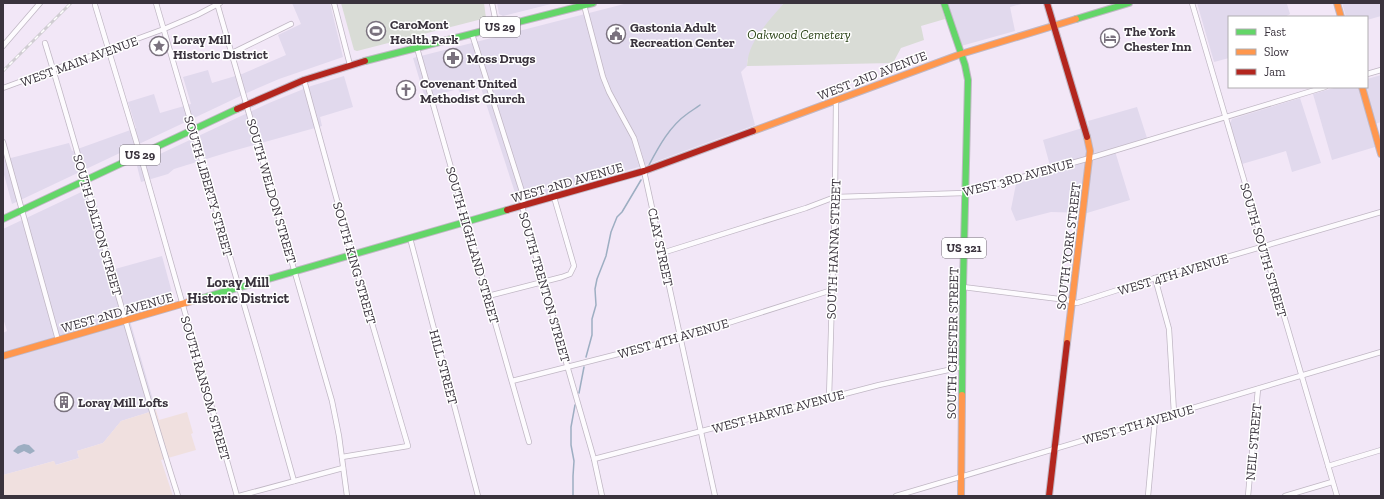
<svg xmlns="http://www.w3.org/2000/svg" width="1384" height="499" font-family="'Zilla Slab',serif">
<rect width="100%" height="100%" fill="#f2e7f7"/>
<g fill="#e1d9ed">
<polygon points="292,3 330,3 343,57 279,79 249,92 12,204 3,171 3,160 69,143 72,151 136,128 128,102 154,94 160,113 191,104 183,77 208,70 212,83 242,74 286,55 278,35 301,24"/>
<polygon points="497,3 555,3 503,16 499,14"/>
<polygon points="628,3 784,3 757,37 747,61 747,66 741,72 755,125 649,164 518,202 481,88 460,93 458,89 425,98 413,58"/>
<polygon points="947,3 1025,3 1010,7 1015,31 961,46"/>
<polygon points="1197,3 1290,3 1287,4 1290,14 1285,17 1229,17 1229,58 1214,62"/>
<polygon points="1342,3 1381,3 1381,16 1367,20 1367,17 1346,17"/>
<polygon points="1381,75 1381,122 1369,126 1375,147 1332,160 1313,94 1337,87 1367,87 1367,79"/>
<polygon points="344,76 353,107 320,117 322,126 229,152 174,169 168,174 141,182 137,166 145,161 269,103 311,86"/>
<polygon points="1300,98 1321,163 1292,172 1286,151 1242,164 1230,123 1232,119"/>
<polygon points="1137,107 1147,138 1114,148 1130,200 1087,213 1051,212 1016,221 1011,209 1016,184 1052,173 1043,140 1089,126 1088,121"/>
<polygon points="92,187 115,269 162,256 174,300 128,314 156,410 121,421 103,443 77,451 79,458 55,465 54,461 3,475 3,333 7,331 3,318 3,229"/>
</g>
<polygon fill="#f0e0df" points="156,410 159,420 187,412 193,433 191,434 196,450 161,460 173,496 3,496 3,475 54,461 56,465 79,458 77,451 103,443 121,421"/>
<g fill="#d9dcd6">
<polygon points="341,3 484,3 486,18 357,51 354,50"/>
<path d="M784,3H940L945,19L921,26L924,40L901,48L893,63L747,66C748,41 769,21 784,3Z"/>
</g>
<polygon fill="#9daec2" points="24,444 29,445 35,451 30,454 24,451 18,454 13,451 18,446"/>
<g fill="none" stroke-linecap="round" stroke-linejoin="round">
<g stroke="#9daec2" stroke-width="1.5">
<path d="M649,165C659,146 670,126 687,114C691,111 696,108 700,105"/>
<polyline points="586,357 592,335 592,319 596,305 595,289 597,279 606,256 611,232 617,217 622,212 641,180"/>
<polyline points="579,393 584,367"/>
<polyline points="573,496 573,476 574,461 571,445 571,427 575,405"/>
</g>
<g stroke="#c0b7c4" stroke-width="6">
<g id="street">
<polyline points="156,3 259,356 294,481"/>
<polyline points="217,3 332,401 339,436 347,496"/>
<polyline points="334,3 350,65"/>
<polyline points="492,3 497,28"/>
<polyline points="1192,3 1337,496"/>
<polyline points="95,5 140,154 237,496"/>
<polyline points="584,5 603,77 609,92 634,138 644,171 715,496"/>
<polyline points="472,34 524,198 522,206 543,282 594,459 602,496"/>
<path d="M45,43C91,193 130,346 178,496"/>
<polyline points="3,46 40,3"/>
<polyline points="417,48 529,442"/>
<polyline points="232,53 291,24"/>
<polyline points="1367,74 1381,70"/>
<polyline points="304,80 352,255 408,446 342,457"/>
<polyline points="3,88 164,29 197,15 220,3"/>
<polyline points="3,142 58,340"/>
<polyline points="410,238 478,496"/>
<polyline points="662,253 806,208 835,197 965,193 1090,158 1325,87"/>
<polyline points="1155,278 1169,329 1174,413"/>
<polyline points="963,287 1067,300 1072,302 1077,303 1155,278 1381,212"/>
<polyline points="488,296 562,277 570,274 574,266 554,197"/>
<polyline points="512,381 681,338 832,290"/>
<polyline points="829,398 835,197 836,100"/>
<polyline points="594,459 879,385 962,367"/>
<polyline points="1328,466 1381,450"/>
<polyline points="239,496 343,468"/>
<polyline points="896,496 1381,352"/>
<polyline points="1148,496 1155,419"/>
<polyline points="1248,496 1258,389"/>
<polyline points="1285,496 1332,482"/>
</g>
</g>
<g stroke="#c0b7c4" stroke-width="8">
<g id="fast">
<polyline points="944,3 965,65 968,80 963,287 962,395"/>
<polyline points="1076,19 1129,3"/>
<polyline points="365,61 593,3"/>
<polyline points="3,219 237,109"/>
<polyline points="192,301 507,210"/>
</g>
</g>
<g stroke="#c0b7c4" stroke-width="8">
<g id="slow">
<polyline points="1337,3 1341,17"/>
<polyline points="1362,87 1381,154"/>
<polyline points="753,131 961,54 1076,19"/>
<polyline points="1067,343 1090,151 1087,137"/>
<polyline points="3,356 192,301"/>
<polyline points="961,496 962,395"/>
</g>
</g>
<g stroke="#c0b7c4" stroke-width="8">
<g id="jam">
<polyline points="1047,3 1087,137"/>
<polyline points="237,109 304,80 365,61"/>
<polyline points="507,210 644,171 753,131"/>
<polyline points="1049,496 1067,343"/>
</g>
</g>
<use href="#street" stroke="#fdfbfe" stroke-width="4.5"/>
<use href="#fast" stroke="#63d668" stroke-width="6"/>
<use href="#slow" stroke="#ff974d" stroke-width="6"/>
<use href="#jam" stroke="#b3261e" stroke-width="6"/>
<g stroke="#d0cdd2" stroke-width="3">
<polyline id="rail" points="3,71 71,3"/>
</g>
<use href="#rail" stroke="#fff" stroke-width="1.5" stroke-dasharray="4.5" stroke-linecap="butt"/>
</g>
<defs>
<g id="stadium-ring" transform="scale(1)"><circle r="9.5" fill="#fff" stroke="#7a727e" stroke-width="1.5"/><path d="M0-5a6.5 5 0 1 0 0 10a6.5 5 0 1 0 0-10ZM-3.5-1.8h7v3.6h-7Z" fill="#7a727e"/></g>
<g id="civic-ring" transform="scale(1)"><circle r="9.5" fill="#fff" stroke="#7a727e" stroke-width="1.5"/><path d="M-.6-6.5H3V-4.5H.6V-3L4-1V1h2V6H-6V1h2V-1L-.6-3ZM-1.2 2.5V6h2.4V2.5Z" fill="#7a727e"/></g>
<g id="hotel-ring" transform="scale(1)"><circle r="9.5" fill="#fff" stroke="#7a727e" stroke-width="1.5"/><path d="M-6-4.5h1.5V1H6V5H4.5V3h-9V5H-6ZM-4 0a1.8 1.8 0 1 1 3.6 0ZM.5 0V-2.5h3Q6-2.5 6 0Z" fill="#7a727e"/></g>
<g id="sight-ring" transform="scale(1)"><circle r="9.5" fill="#fff" stroke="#7a727e" stroke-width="1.5"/><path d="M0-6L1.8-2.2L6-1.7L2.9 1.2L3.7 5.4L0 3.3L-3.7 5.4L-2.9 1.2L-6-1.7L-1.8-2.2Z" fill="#7a727e"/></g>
<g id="pharmacy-ring" transform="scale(1)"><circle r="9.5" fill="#fff" stroke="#7a727e" stroke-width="1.5"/><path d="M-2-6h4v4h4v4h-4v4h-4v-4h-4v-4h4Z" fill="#7a727e"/></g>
<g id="church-ring" transform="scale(1)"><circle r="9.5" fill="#fff" stroke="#7a727e" stroke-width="1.5"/><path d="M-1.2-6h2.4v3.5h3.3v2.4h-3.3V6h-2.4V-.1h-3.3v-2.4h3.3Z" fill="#7a727e"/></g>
<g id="building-ring" transform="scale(1)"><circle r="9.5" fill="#fff" stroke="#7a727e" stroke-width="1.5"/><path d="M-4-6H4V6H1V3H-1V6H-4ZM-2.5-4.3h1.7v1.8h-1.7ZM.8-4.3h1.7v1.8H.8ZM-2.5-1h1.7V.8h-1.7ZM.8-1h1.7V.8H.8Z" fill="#7a727e"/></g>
</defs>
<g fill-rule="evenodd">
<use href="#stadium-ring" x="376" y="31"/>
<use href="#civic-ring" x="616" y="34"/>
<use href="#hotel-ring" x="1110" y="38"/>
<use href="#sight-ring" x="159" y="46"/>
<use href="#pharmacy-ring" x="453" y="58"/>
<use href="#church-ring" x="406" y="90"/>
<use href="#building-ring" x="64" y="402"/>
</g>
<g text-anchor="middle" stroke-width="3" stroke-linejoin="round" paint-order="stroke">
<g fill="#fff" stroke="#757077" stroke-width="1">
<rect x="480" y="17" width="40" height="20" rx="3"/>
<rect x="120" y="145" width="40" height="20" rx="3"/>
<rect x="942" y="238" width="44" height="20" rx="3"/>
</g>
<g font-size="12" font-weight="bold" fill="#3a333d">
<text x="500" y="31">US 29</text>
<text x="140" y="159">US 29</text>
<text x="964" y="252">US 321</text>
</g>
<g font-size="13" font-weight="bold" fill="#3a333d" stroke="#fff" text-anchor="start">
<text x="390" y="29">CaroMont<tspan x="390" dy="15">Health Park</tspan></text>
<text x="630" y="32">Gastonia Adult<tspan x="630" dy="15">Recreation Center</tspan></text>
<text x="1124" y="36">The York<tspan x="1124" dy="15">Chester Inn</tspan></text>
<text x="173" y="44">Loray Mill<tspan x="173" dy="15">Historic District</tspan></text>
<text x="467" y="63">Moss Drugs</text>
<text x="420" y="88">Covenant United<tspan x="420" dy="15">Methodist Church</tspan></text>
<text x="78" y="407">Loray Mill Lofts</text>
</g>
<g font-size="13" font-style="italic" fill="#294215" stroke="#fff">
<text x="799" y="39">Oakwood Cemetery</text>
</g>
<g font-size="13" fill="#3a333d" stroke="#fff">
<text transform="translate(79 61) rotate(-20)" y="5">WEST MAIN AVENUE</text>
<text transform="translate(872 75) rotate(-21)" y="5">WEST 2ND AVENUE</text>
<text transform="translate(1018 177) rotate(-15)" y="5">WEST 3RD AVENUE</text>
<text transform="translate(567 182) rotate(-16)" y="5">WEST 2ND AVENUE</text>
<text transform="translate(209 186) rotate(74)" y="5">SOUTH LIBERTY STREET</text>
<text transform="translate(272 191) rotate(74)" y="5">SOUTH WELDON STREET</text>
<text transform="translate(98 225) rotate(74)" y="5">SOUTH DALTON STREET</text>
<text transform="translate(473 245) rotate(74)" y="5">SOUTH HIGHLAND STREET</text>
<text transform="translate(1068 246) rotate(-83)" y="5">SOUTH YORK STREET</text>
<text transform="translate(661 247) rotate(78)" y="5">CLAY STREET</text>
<text transform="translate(833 249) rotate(-88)" y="5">SOUTH HANNA STREET</text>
<text transform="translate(1264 250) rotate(74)" y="5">SOUTH SOUTH STREET</text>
<text transform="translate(355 263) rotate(74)" y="5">SOUTH KING STREET</text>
<text transform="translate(1173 274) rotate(-17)" y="5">WEST 4TH AVENUE</text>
<text transform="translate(545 287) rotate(74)" y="5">SOUTH TRENTON STREET</text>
<text transform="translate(117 312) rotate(-16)" y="5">WEST 2ND AVENUE</text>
<text transform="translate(673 338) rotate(-16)" y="5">WEST 4TH AVENUE</text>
<text transform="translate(952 343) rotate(-89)" y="5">SOUTH CHESTER STREET</text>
<text transform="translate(444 367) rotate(75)" y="5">HILL STREET</text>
<text transform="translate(206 388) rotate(74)" y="5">SOUTH RANSOM STREET</text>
<text transform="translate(778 411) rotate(-15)" y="5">WEST HARVIE AVENUE</text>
<text transform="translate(1138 424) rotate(-16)" y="5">WEST 5TH AVENUE</text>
<text transform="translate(1253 442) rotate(-85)" y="5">NEIL STREET</text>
</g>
<g font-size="14" font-weight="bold" fill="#3a333d" stroke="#fff">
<text x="238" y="287">Loray Mill<tspan x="238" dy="16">Historic District</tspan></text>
</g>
</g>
<rect width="1384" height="499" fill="none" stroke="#3a333d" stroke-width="8"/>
<rect x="1228" y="16" width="140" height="72" fill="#ffffff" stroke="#b0adb1"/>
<rect x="1236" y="29" width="20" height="6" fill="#63d668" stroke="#b0adb1"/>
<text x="1264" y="36" font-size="12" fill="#3a333d">Fast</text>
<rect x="1236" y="49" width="20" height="6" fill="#ff974d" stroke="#b0adb1"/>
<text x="1264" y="56" font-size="12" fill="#3a333d">Slow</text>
<rect x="1236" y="69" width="20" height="6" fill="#b3261e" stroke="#b0adb1"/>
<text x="1264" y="76" font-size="12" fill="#3a333d">Jam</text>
</svg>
